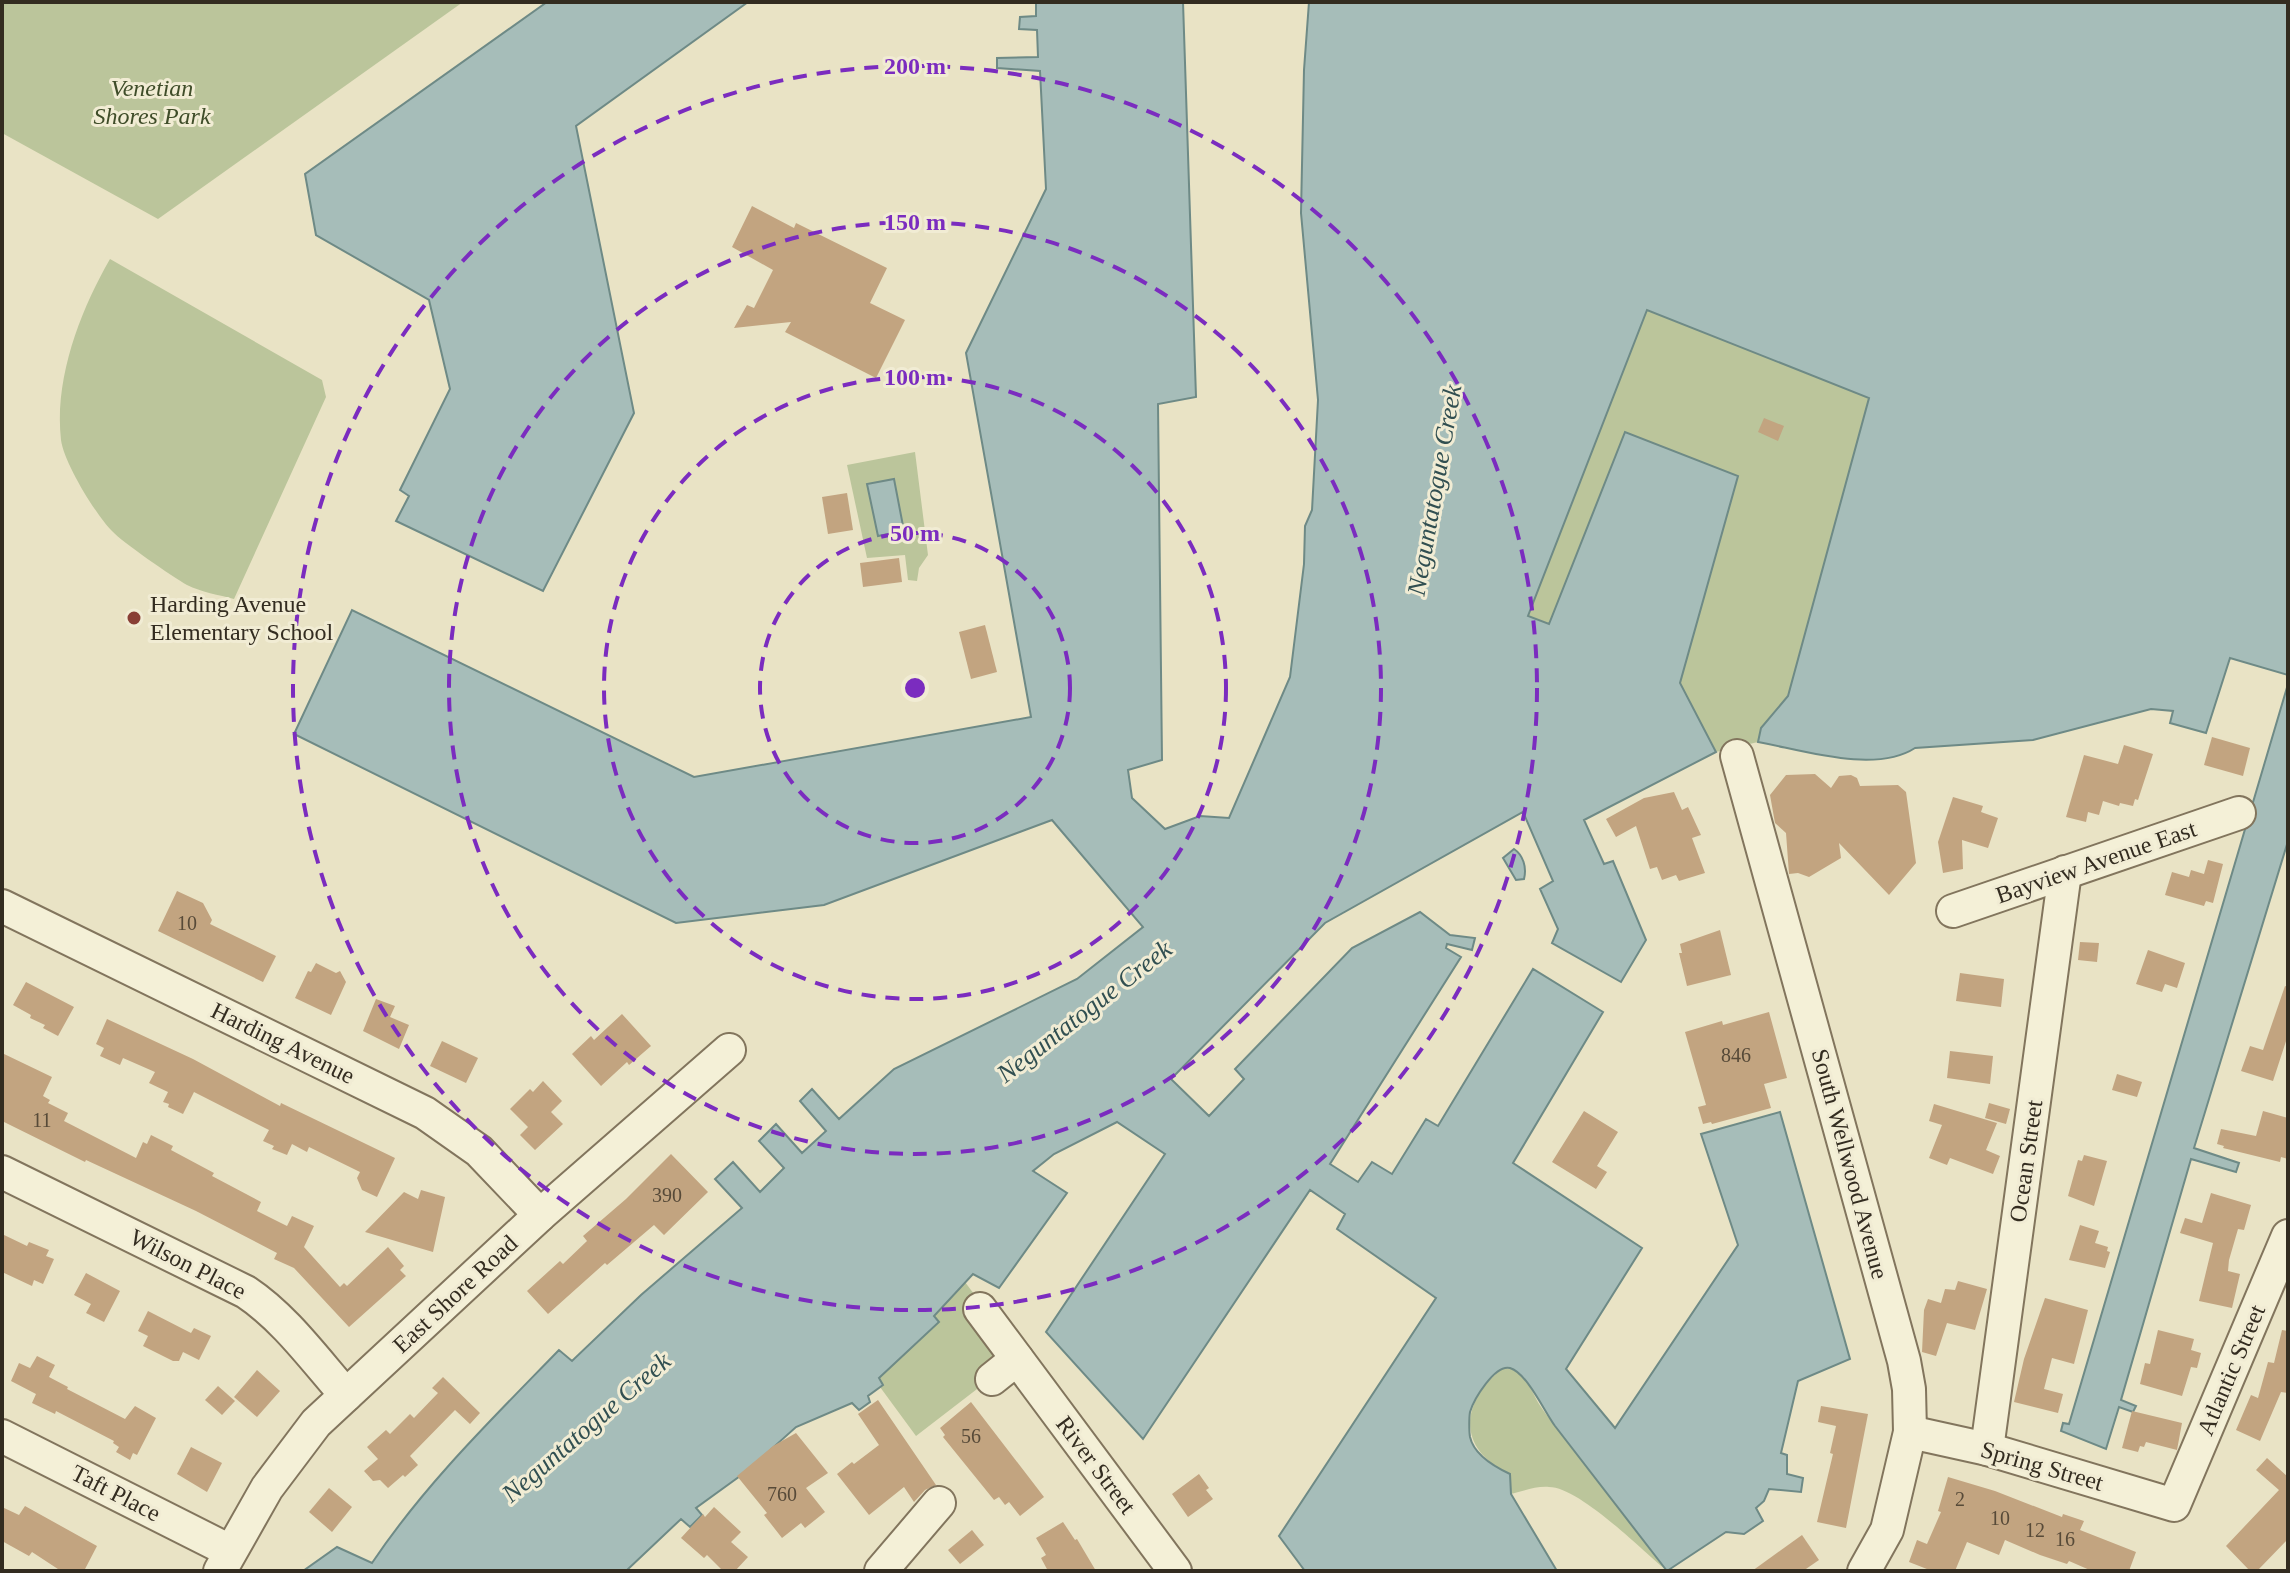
<svg xmlns="http://www.w3.org/2000/svg" width="2290" height="1573" font-family="'Times New Roman',serif">
<rect width="100%" height="100%" fill="#e9e3c5"/>
<g fill="#bbc59b">
<polygon points="2,2 463,2 158,219 2,133"/>
<path d="M110,259L322,380L326,397L234,599C219,595 201,592 187,585C173,577 122,542 112,531C96,515 64,463 61,440C54,379 80,311 110,259Z"/>
<polygon points="1647,309 1869,398 1788,696 1761,728 1758,742 1716,752 1680,683 1738,476 1625,432 1549,624 1528,616"/>
<polygon points="915,452 928,555 919,568 917,581 908,580 905,555 867,558 847,465"/>
<polygon points="965,1282 1020,1356 916,1436 880,1387 883,1385 878,1378 938,1322 933,1316"/>
<path d="M1503,1368C1525,1368 1530,1389 1539,1404C1544,1412 1550,1419 1555,1426L1667,1571C1642,1550 1579,1487 1549,1487C1536,1486 1523,1491 1511,1494L1510,1474C1456,1449 1460,1402 1503,1368Z"/>
</g>
<g fill="#a6bdb9" stroke="#6e8a86" stroke-width="2">
<polygon points="547,2 748,2 576,126 634,413 543,591 396,521 409,496 400,490 450,389 429,300 316,235 305,174"/>
<path d="M1036,2H1183L1196,397L1158,404L1162,760L1128,770L1132,798L1165,829L1200,816L1229,818L1290,677L1304,564L1305,526L1312,510L1318,400L1301,213L1304,70L1309,2H2288V675L2230,658L2206,733L2170,723L2173,711L2151,709L2033,740L1915,748C1875,774 1802,750 1758,742L1761,728L1788,696L1869,398L1647,310L1528,616L1549,624L1625,432L1738,476L1680,683L1716,752L1584,820L1604,864L1613,861L1646,940L1621,982L1552,943L1558,929L1540,889L1553,881L1523,812L1325,923L1171,1079L1209,1116L1244,1079L1235,1069L1352,948L1420,912L1450,935L1475,938L1472,950L1447,944L1446,948L1461,957L1330,1164L1358,1182L1372,1162L1392,1174L1426,1119L1438,1126L1533,969L1603,1012L1513,1163L1642,1248L1566,1369L1615,1428L1738,1245L1701,1134L1780,1112L1850,1359L1798,1381L1781,1453L1787,1455V1474L1803,1478L1801,1492L1769,1489L1764,1501L1756,1508L1763,1521L1744,1534L1726,1532L1667,1571L1555,1426C1544,1411 1527,1373 1510,1368C1495,1364 1474,1399 1470,1412C1469,1418 1469,1431 1470,1437C1474,1455 1495,1467 1510,1474L1511,1494L1557,1571H1305L1279,1536L1436,1298L1337,1229L1345,1214L1310,1190L1143,1439L1046,1332L1165,1154L1117,1122L1054,1154L1033,1171L1067,1193L999,1288L973,1274L934,1316L939,1322L879,1378L883,1385L868,1396L870,1402L859,1410L852,1403L796,1427L747,1471L696,1508L702,1515L690,1527L681,1519L626,1571H303L337,1547L372,1563C425,1484 493,1418 559,1350L572,1361L641,1295L742,1208L715,1179L733,1162L760,1192L784,1168L759,1141L776,1124L802,1153L826,1131L800,1101L812,1089L839,1119L894,1069L1077,979L1143,927L1052,820L824,905L676,923L294,734L352,610L694,777L1031,717L966,353L1046,189L1040,71L997,68V58L1038,57L1037,30L1019,29L1020,17L1036,16Z"/>
<polygon points="894,479 904,531 878,536 867,484"/>
<polygon points="2288,684 2288,841 2194,1148 2239,1163 2236,1172 2191,1159 2121,1400 2136,1406 2133,1412 2119,1407 2106,1449 2061,1431 2063,1423 2069,1424"/>
<path d="M1514,849C1523,855 1527,867 1524,879L1516,880L1503,858Z"/>
</g>
<g fill="#c2a480">
<polygon points="752,206 794,228 796,223 887,268 870,303 905,320 876,378 785,332 791,322 734,328 747,305 754,308 773,270 732,247"/>
<polygon points="1764,418 1784,426 1778,441 1758,432"/>
<polygon points="847,493 853,530 828,534 822,497"/>
<polygon points="899,558 902,582 863,587 860,563"/>
<polygon points="985,625 997,672 971,679 959,632"/>
<polygon points="2212,737 2250,748 2243,776 2204,765"/>
<polygon points="2124,745 2153,754 2138,800 2135,799 2133,806 2120,803 2119,806 2103,801 2099,815 2088,812 2086,822 2066,817 2084,755 2118,764"/>
<polygon points="1815,774 1831,788 1839,776 1851,775 1857,778 1860,786 1898,785 1906,792 1916,863 1889,895 1839,843 1841,858 1809,877 1798,873 1789,874 1786,833 1775,823 1770,795 1786,775"/>
<polygon points="1674,792 1682,810 1688,807 1701,835 1692,838 1705,873 1679,881 1676,875 1662,880 1657,867 1650,869 1636,826 1616,837 1606,819 1644,798"/>
<polygon points="1953,797 1983,806 1981,812 1998,818 1988,848 1962,840 1963,869 1943,873 1938,842"/>
<polygon points="2208,860 2223,864 2213,903 2206,901 2204,906 2165,895 2172,872 2189,877 2191,870 2204,874"/>
<polygon points="177,891 203,903 212,920 210,924 276,956 263,982 158,931"/>
<polygon points="1720,930 1731,975 1687,986 1679,953 1682,953 1680,944"/>
<polygon points="2080,942 2099,943 2097,962 2078,960"/>
<polygon points="2148,950 2185,963 2177,988 2165,984 2162,992 2136,984"/>
<polygon points="316,963 336,973 340,971 346,982 331,1015 295,998 308,971 311,972"/>
<polygon points="1960,973 2004,979 2001,1007 1956,1001"/>
<polygon points="26,982 74,1007 58,1036 43,1028 45,1025 30,1018 31,1015 13,1005"/>
<polygon points="2285,986 2288,987 2288,1035 2273,1081 2241,1071 2250,1046 2263,1050"/>
<polygon points="376,999 395,1006 390,1017 409,1025 399,1049 363,1031"/>
<polygon points="1769,1012 1787,1078 1764,1084 1771,1108 1712,1124 1711,1122 1703,1124 1698,1107 1706,1105 1685,1032 1722,1021 1723,1025"/>
<polygon points="622,1014 651,1046 629,1065 627,1062 601,1086 572,1054 591,1036 594,1040"/>
<polygon points="107,1019 193,1059 280,1106 281,1103 395,1158 377,1197 362,1190 357,1178 360,1172 309,1147 307,1152 292,1144 287,1155 272,1149 274,1146 263,1141 269,1130 194,1092 183,1114 168,1107 169,1104 163,1102 168,1092 149,1083 155,1072 123,1058 120,1065 100,1056 104,1048 96,1044"/>
<polygon points="442,1041 478,1058 466,1083 430,1066"/>
<polygon points="1950,1051 1993,1056 1990,1084 1947,1078"/>
<polygon points="2,1053 52,1077 43,1096 50,1100 48,1103 68,1113 64,1121 136,1158 143,1142 147,1144 151,1135 173,1146 171,1150 214,1173 212,1176 261,1202 257,1211 287,1226 292,1216 314,1226 304,1247 340,1287 344,1283 347,1286 388,1247 404,1266 400,1270 406,1276 349,1327 294,1268 274,1259 277,1253 196,1211 86,1160 85,1162 2,1121"/>
<polygon points="2117,1074 2142,1082 2137,1097 2112,1090"/>
<polygon points="543,1081 562,1101 551,1112 563,1124 535,1150 520,1135 528,1127 510,1109 530,1089 533,1092"/>
<polygon points="1989,1103 2010,1109 2006,1124 1985,1118"/>
<polygon points="1934,1104 1997,1123 1986,1150 2000,1156 1993,1174 1950,1158 1947,1165 1929,1158 1942,1125 1929,1121"/>
<polygon points="1584,1111 1618,1132 1597,1166 1607,1172 1596,1189 1552,1162"/>
<polygon points="2263,1111 2288,1118 2288,1159 2281,1157 2280,1162 2223,1148 2224,1146 2217,1144 2221,1129 2256,1136"/>
<polygon points="671,1154 708,1192 664,1235 654,1225 607,1265 605,1263 548,1314 527,1291 560,1261 563,1264 587,1241 583,1236 626,1199"/>
<polygon points="2084,1155 2107,1161 2094,1206 2068,1196 2078,1160 2082,1161"/>
<polygon points="421,1190 445,1197 433,1252 365,1232 404,1192 418,1199"/>
<polygon points="2211,1193 2251,1205 2244,1230 2238,1229 2229,1260 2228,1271 2240,1274 2232,1308 2199,1301 2213,1243 2180,1233 2185,1218 2202,1223"/>
<polygon points="2080,1225 2099,1231 2095,1243 2108,1247 2107,1251 2110,1252 2105,1268 2069,1260"/>
<polygon points="2,1234 27,1246 29,1242 49,1250 46,1256 54,1259 43,1284 34,1280 32,1286 2,1272"/>
<polygon points="86,1273 120,1291 104,1322 86,1313 91,1304 74,1295"/>
<polygon points="1958,1281 1987,1289 1975,1330 1947,1323 1936,1356 1922,1352 1924,1310 1928,1299 1941,1303 1945,1289 1955,1290"/>
<polygon points="2045,1298 2088,1310 2074,1364 2052,1358 2044,1389 2063,1394 2058,1413 2014,1402 2024,1359"/>
<polygon points="148,1311 191,1333 194,1328 211,1336 199,1360 183,1352 179,1361 173,1361 143,1346 148,1336 138,1331"/>
<polygon points="2158,1330 2194,1339 2191,1350 2201,1353 2197,1368 2191,1367 2182,1396 2140,1384 2145,1363 2150,1364"/>
<polygon points="2282,1330 2288,1331 2288,1393 2281,1392 2260,1441 2236,1430 2251,1395 2258,1398 2268,1362 2274,1363"/>
<polygon points="37,1356 55,1365 49,1377 68,1387 67,1389 125,1419 135,1406 156,1418 137,1455 133,1453 130,1460 116,1452 119,1447 113,1443 114,1441 56,1411 55,1414 32,1403 36,1394 11,1381 19,1363 30,1368"/>
<polygon points="257,1370 280,1391 257,1417 234,1397"/>
<polygon points="443,1377 480,1413 470,1424 455,1410 410,1456 418,1465 405,1477 403,1475 388,1488 380,1480 373,1481 364,1471 378,1459 367,1447 386,1430 390,1434 410,1414 414,1418 438,1393 432,1388"/>
<polygon points="218,1386 235,1401 222,1415 205,1400"/>
<polygon points="878,1400 936,1485 925,1490 914,1502 904,1487 869,1515 837,1474 852,1462 854,1464 879,1445 858,1414"/>
<polygon points="971,1402 1044,1497 1020,1516 1009,1502 1005,1505 999,1497 994,1500 943,1437 945,1435 940,1428"/>
<polygon points="1821,1406 1868,1414 1846,1528 1817,1522 1833,1454 1830,1453 1836,1426 1818,1422"/>
<polygon points="2132,1411 2182,1423 2177,1450 2146,1442 2144,1447 2140,1446 2138,1452 2122,1448"/>
<polygon points="796,1433 828,1473 806,1488 825,1512 805,1528 801,1523 782,1538 764,1515 767,1513 737,1476 773,1446"/>
<polygon points="191,1447 222,1463 207,1492 177,1474"/>
<polygon points="2267,1458 2288,1477 2288,1539 2257,1571 2250,1571 2226,1546 2279,1490 2256,1470"/>
<polygon points="1199,1474 1209,1488 1206,1490 1213,1499 1188,1517 1172,1494"/>
<polygon points="1948,1477 1995,1491 2062,1517 2063,1514 2084,1521 2080,1530 2136,1552 2129,1571 2092,1571 2069,1561 2067,1564 2040,1555 2005,1540 1999,1555 1967,1542 1955,1571 1932,1571 1909,1562 1917,1540 1927,1544 1941,1512 1938,1511"/>
<polygon points="329,1488 352,1507 332,1532 309,1512"/>
<polygon points="25,1506 97,1546 84,1571 61,1571 32,1552 29,1556 2,1541 2,1507 19,1515"/>
<polygon points="714,1507 741,1532 731,1542 748,1557 735,1571 723,1571 707,1555 704,1558 681,1538 703,1514 705,1517"/>
<polygon points="1063,1522 1075,1540 1077,1539 1096,1571 1048,1571 1041,1558 1046,1555 1036,1538"/>
<polygon points="972,1530 984,1545 960,1564 948,1550"/>
<polygon points="1802,1535 1819,1560 1803,1571 1752,1571"/>
</g>
<g fill="none" stroke-linecap="round" stroke-linejoin="round">
<g stroke="#82755d" stroke-width="36">
<g id="minor">
<polyline points="1737,756 1904,1361 1909,1389 1910,1432 1887,1530 1864,1571"/>
<polyline points="2,906 425,1113 479,1151 540,1215"/>
<polyline points="1953,911 2239,813"/>
<path d="M2,1172L246,1292C285,1318 315,1360 346,1395"/>
<polyline points="980,1309 1175,1571"/>
<polyline points="992,1379 1017,1359"/>
<polyline points="1910,1432 1987,1449 2174,1505 2288,1236"/>
<polyline points="2,1436 230,1551"/>
<polyline points="1987,1449 2065,872"/>
<polyline points="220,1571 267,1488 316,1423 540,1215 729,1050"/>
<polyline points="881,1571 939,1503"/>
</g>
</g>
<use href="#minor" stroke="#f4f0d7" stroke-width="32"/>
</g>
<g fill="none" stroke="#7b2cbf" stroke-width="4" stroke-dasharray="14 10">
<circle cx="915" cy="688" r="155"/>
<circle cx="915" cy="688" r="311"/>
<circle cx="915" cy="688" r="466"/>
<circle cx="915" cy="688" r="622"/>
</g>
<circle fill="#893f35" stroke="#f1ecd4" stroke-width="3" cx="134" cy="618" r="8"/>
<g text-anchor="middle" stroke-width="6" stroke-linejoin="round" paint-order="stroke">
<g font-size="20" fill="#574a38">
<text x="187" y="930">10</text>
<text x="1736" y="1062">846</text>
<text x="42" y="1127">11</text>
<text x="667" y="1202">390</text>
<text x="971" y="1443">56</text>
<text x="782" y="1501">760</text>
<text x="1960" y="1506">2</text>
<text x="2000" y="1525">10</text>
<text x="2035" y="1537">12</text>
<text x="2065" y="1546">16</text>
</g>
<g font-size="24" font-style="italic" fill="#3f4d29" stroke="#f1ecd4">
<text x="152" y="96">Venetian<tspan x="152" dy="28">Shores Park</tspan></text>
</g>
<g font-size="24" fill="#332c20" stroke="#f1ecd4" text-anchor="start">
<text x="150" y="612">Harding Avenue<tspan x="150" dy="28">Elementary School</tspan></text>
</g>
<g font-size="24" fill="#332c20" stroke="#f1ecd4">
<text transform="translate(2096 862) rotate(-19)" y="8">Bayview Avenue East</text>
<text transform="translate(283 1043) rotate(26)" y="8">Harding Avenue</text>
<text transform="translate(2026 1161) rotate(-82)" y="8">Ocean Street</text>
<text transform="translate(1850 1164) rotate(75)" y="8">South Wellwood Avenue</text>
<text transform="translate(188 1264) rotate(27)" y="8">Wilson Place</text>
<text transform="translate(455 1294) rotate(-43)" y="8">East Shore Road</text>
<text transform="translate(2231 1370) rotate(-67)" y="8">Atlantic Street</text>
<text transform="translate(1096 1465) rotate(53)" y="8">River Street</text>
<text transform="translate(2042 1466) rotate(16)" y="8">Spring Street</text>
<text transform="translate(116 1493) rotate(27)" y="8">Taft Place</text>
</g>
<g font-size="26" font-style="italic" fill="#314f51" stroke="#f1ecd4">
<text transform="translate(1434 490) rotate(-80)" y="9">Neguntatogue Creek</text>
<text transform="translate(1084 1011) rotate(-38)" y="9">Neguntatogue Creek</text>
<text transform="translate(586 1427) rotate(-41)" y="9">Neguntatogue Creek</text>
</g>
</g>
<circle cx="915" cy="688" r="12" fill="#7b2cbf" stroke="#f1ecd4" stroke-width="4"/>
<g font-size="24" text-anchor="middle" font-weight="bold" fill="#7b2cbf" stroke="#f1ecd4" stroke-width="6" stroke-linejoin="round" paint-order="stroke">
<text x="915" y="74">200 m</text>
<text x="915" y="230">150 m</text>
<text x="915" y="385">100 m</text>
<text x="915" y="541">50 m</text>
</g>
<rect width="2290" height="1573" fill="none" stroke="#332c20" stroke-width="8"/>
</svg>
